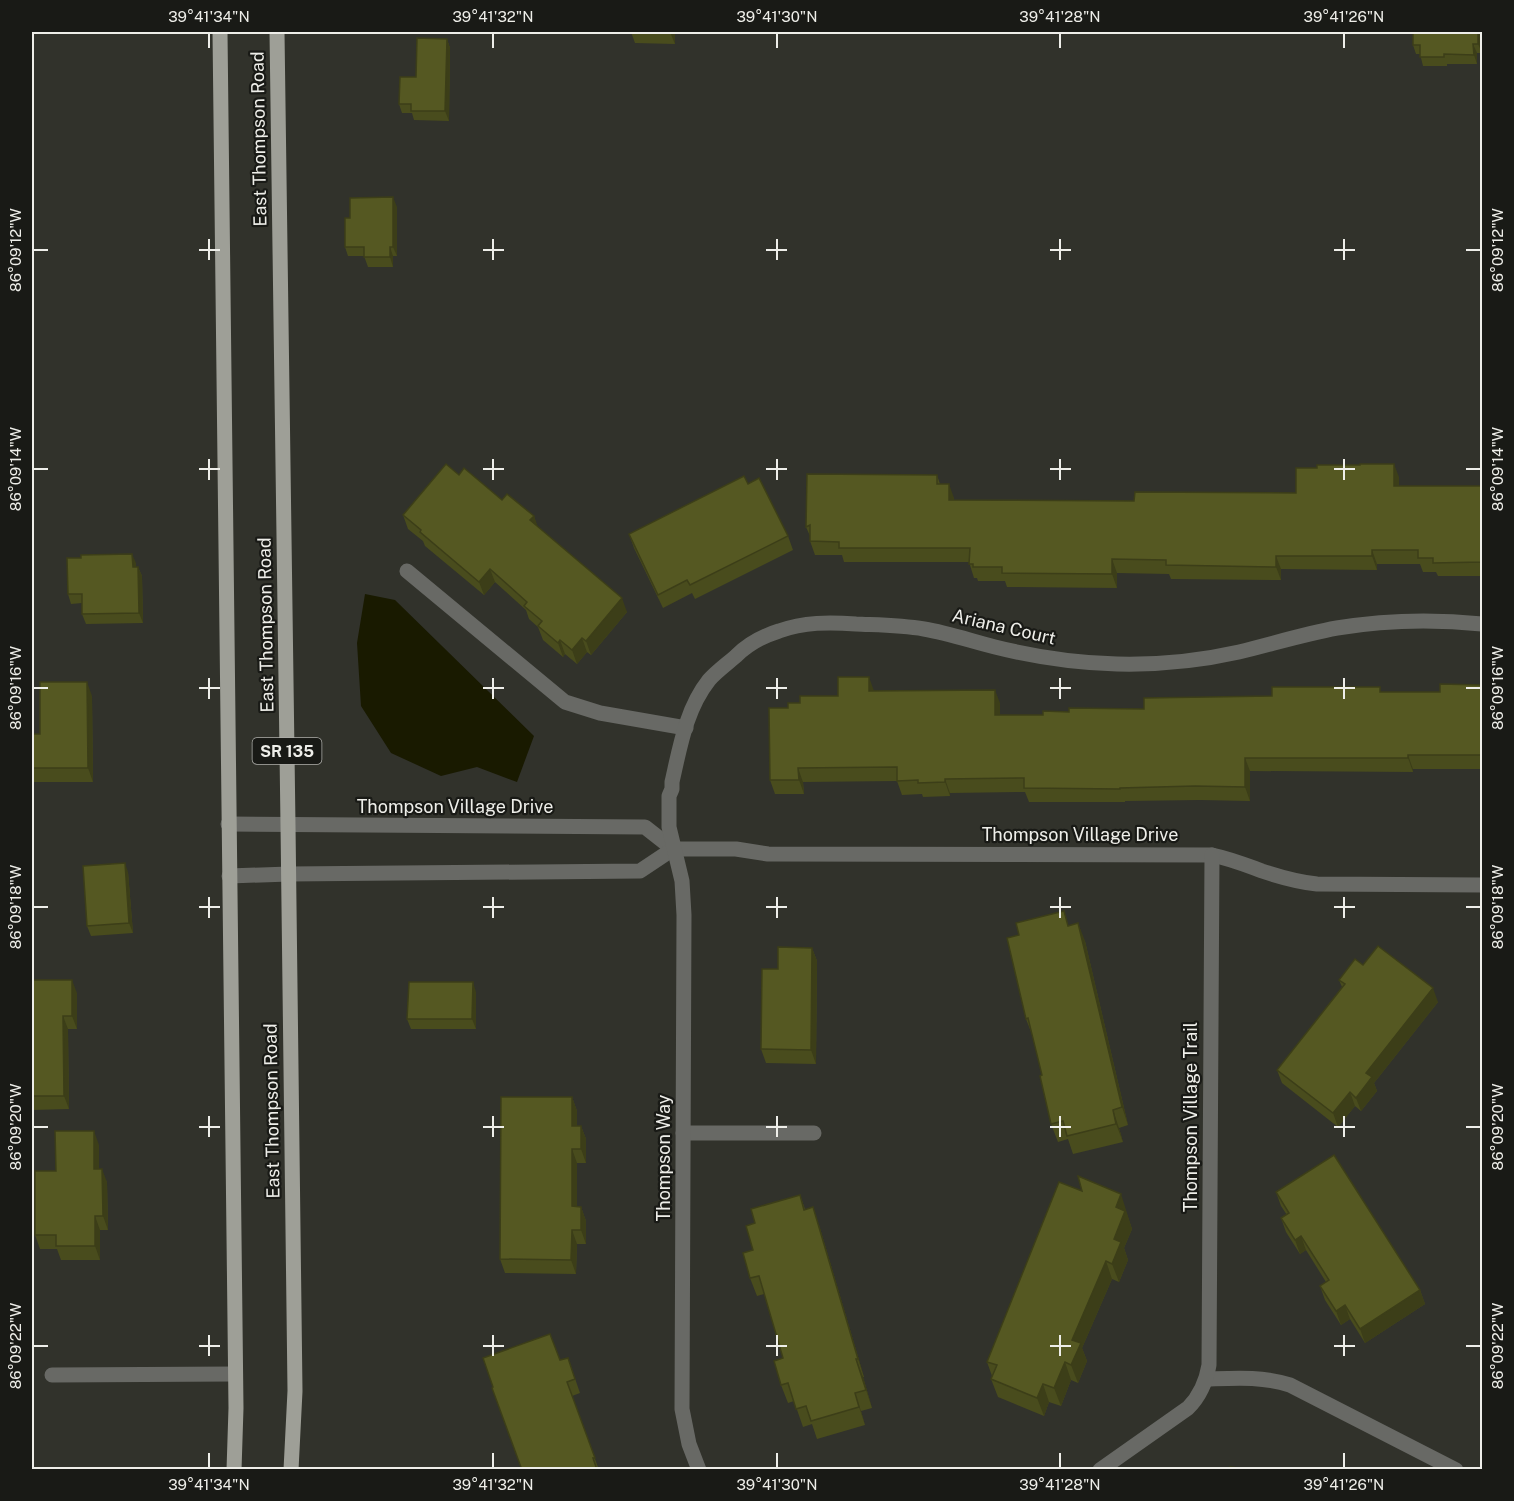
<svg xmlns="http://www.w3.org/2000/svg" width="1514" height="1501" font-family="'Public Sans',sans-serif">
<rect width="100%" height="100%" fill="#31322b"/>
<polygon fill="#191a00" points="365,594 395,600 534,736 517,782 477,767 441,776 391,753 361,706 357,643"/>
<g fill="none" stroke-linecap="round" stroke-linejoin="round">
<g stroke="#686965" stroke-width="15">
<polyline points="407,571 565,702 600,713 686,728"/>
<polyline points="228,824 645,827 673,849"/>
<path d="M229,876L289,874L640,871L673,849H736L768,854L1212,855C1231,859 1243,864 1262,871C1280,877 1298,882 1317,884L1482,885"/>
<polyline points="683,1133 814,1133"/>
<polyline points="52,1375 235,1374"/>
<path d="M1207,1379C1236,1378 1261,1376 1290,1385L1456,1470"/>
<path d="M699,1470L689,1444L682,1409L684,915L682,881L669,827V796L672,789V782C680,747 686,709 709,680C717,671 727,664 736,656C748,644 763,636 779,631C804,622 829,622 856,624C878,625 901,625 924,629C948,633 971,641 995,647C1035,657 1075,663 1117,664C1158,665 1199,661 1239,652C1272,644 1304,634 1337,628C1385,620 1434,619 1482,624"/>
<path d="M1100,1470L1188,1408C1200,1396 1206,1383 1209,1365L1212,855"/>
</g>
<g stroke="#9e9f97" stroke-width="15">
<polyline points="220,32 236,1408 234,1470"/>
<polyline points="277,32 288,825 295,1391 291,1470"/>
</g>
</g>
<g fill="#494c1d">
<polygon points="631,32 675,32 675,44 635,43"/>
<polygon points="1482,32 1482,53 1477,53 1477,64 1447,64 1447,66 1423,66 1420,54 1416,54 1413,45"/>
<polygon points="447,39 450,48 449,121 414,120 412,113 402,113 399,104 416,77"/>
<polygon points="397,207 397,256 393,256 393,267 368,267 364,256 348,256 345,247 350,218"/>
<polygon points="459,475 502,500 534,516 537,526 627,612 591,655 587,652 577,664 565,654 563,657 543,640 538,627 529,619 526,610 495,582 484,595 425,546 423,541 408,529 403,515"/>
<polygon points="937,475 940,484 954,498 954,500 1134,501 1296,493 1399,477 1399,486 1482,486 1482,576 1438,576 1436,572 1423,572 1420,564 1377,564 1377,570 1281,569 1281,580 1171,579 1169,574 1117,573 1117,588 1007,587 1005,581 978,581 977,578 974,578 969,562 844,562 842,555 815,555 810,541 810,536 806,527"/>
<polygon points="748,484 788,536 793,550 695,599 692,593 663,608 634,548 629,534"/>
<polygon points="136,563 136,567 138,567 142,576 143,623 86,624 82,614 82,603 71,604 68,594"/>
<polygon points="1482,685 1482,769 1413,769 1413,772 1250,771 1250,801 1200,800 1125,801 1125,802 1029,802 1025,792 950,793 950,796 923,797 922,794 902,795 897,781 803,782 804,794 775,794 770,780 788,708 800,703 873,691 1000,703 1000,715 1043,715 1069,712 1144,709 1272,696 1382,692 1440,692"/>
<polygon points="92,696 93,782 32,782 32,734 40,734"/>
<polygon points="128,872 133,933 91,936 87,926"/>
<polygon points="1070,926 1085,941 1128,1125 1119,1128 1123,1142 1073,1154 1068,1139 1058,1142 1051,1124 1042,1075 1033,1037 1026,1019"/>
<polygon points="812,948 817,961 816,1064 766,1063 761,1049 778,969"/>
<polygon points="1363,965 1438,1002 1374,1083 1377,1091 1361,1111 1355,1106 1338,1127 1282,1083 1277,1070 1342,987 1339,980"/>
<polygon points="32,980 77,993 77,1029 68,1029 69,1109 32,1110"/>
<polygon points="476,992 476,1029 411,1029 407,1019"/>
<polygon points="572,1097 577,1111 577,1126 581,1126 586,1139 586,1163 577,1163 577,1207 581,1207 586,1221 586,1244 577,1244 576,1274 505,1273 500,1259"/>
<polygon points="99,1145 99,1169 107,1182 108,1230 100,1230 100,1260 61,1260 57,1249 40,1249 35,1235 56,1171"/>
<polygon points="1276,1192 1420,1290 1425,1304 1365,1343 1350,1319 1341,1325 1325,1300 1320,1286 1326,1282 1306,1250 1300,1254 1286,1232 1281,1218 1287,1215 1281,1206"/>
<polygon points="800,1195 805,1209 819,1225 864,1377 863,1377 872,1408 861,1411 865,1425 817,1439 812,1424 803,1427 794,1401 788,1403 781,1385 783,1358 764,1294 757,1296 750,1278 755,1223"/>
<polygon points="1127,1212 1127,1214 1132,1229 1124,1248 1128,1260 1119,1282 1112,1279 1082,1348 1087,1361 1078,1383 1071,1380 1061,1406 1049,1402 1044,1416 998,1397 991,1379 992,1376 987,1362"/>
<polygon points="568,1358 580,1393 572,1396 599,1470 522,1470 560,1360"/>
</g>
<g fill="#3c3e18">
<polygon points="670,32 675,32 675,44"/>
<polygon points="1478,32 1482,32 1482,53 1478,44"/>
<polygon points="447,39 450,48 449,121 445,111"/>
<polygon points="1473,44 1477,53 1477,64 1474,55"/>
<polygon points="393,197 397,207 397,256 393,247"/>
<polygon points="390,247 393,256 393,267 390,257"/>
<polygon points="1394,464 1399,477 1399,500 1394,486"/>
<polygon points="949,484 954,498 954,514 949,500"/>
<polygon points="534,516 539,530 530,520"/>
<polygon points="1372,550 1377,564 1377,570 1372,556"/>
<polygon points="132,554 136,563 136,576 133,567"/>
<polygon points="1276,556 1281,569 1281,580 1276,567"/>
<polygon points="1112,559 1117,573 1117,588 1112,574"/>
<polygon points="138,567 142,576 143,623 139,613"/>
<polygon points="490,569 495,582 484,595 479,582"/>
<polygon points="622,598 627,612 591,655 586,641"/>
<polygon points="582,638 587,652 577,664 572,650"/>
<polygon points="560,640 565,654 563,657 558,643"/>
<polygon points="869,677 874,691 869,691"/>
<polygon points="87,682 92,696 93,782 88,768"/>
<polygon points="995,690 1000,703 1000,729 995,715"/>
<polygon points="1408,755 1413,769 1413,772 1408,758"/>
<polygon points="1245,758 1250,771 1250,801 1245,787"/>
<polygon points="798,768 803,782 804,794 799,780"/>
<polygon points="945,779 950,793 950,796 945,782"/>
<polygon points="125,863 128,872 133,933 129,923"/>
<polygon points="1078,923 1085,941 1128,1125 1122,1107"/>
<polygon points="812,948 817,961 816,1064 811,1050"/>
<polygon points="72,980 77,993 77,1029 72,1016"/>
<polygon points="473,982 476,992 476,1029 472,1019"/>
<polygon points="1433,988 1438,1002 1374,1083 1377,1091 1361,1111 1356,1098 1366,1073"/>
<polygon points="63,1016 68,1029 69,1109 64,1096"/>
<polygon points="1350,1092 1355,1106 1338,1127 1333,1113"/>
<polygon points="572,1097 577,1111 577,1139 572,1126"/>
<polygon points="1113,1110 1119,1128 1123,1142 1116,1124"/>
<polygon points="581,1126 586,1139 586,1163 581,1149"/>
<polygon points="94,1131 99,1145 99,1182 94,1169"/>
<polygon points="572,1149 577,1163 577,1220 572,1206"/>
<polygon points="102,1169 107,1182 108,1230 103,1216"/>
<polygon points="1121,1194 1132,1229 1124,1248 1128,1260 1119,1282 1112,1264 1116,1207"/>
<polygon points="581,1207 586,1221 586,1244 581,1230"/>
<polygon points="813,1207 819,1225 864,1377 858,1359"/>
<polygon points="95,1216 100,1230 100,1260 95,1246"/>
<polygon points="572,1230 577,1244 576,1274 571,1260"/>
<polygon points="1301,1236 1306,1250 1300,1254 1295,1240"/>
<polygon points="1106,1261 1112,1279 1082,1348 1087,1361 1078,1383 1071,1365 1072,1340"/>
<polygon points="1420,1290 1425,1304 1365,1343 1360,1329"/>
<polygon points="1345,1305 1350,1319 1341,1325 1336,1311"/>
<polygon points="856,1359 863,1377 872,1408 866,1390"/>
<polygon points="1065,1362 1071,1380 1061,1406 1054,1388"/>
<polygon points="1043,1384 1049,1402 1044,1416 1037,1398"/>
<polygon points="855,1393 861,1411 865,1425 859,1407"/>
</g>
<g fill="#555822" stroke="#3c3e18" stroke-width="1.5">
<polygon points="1413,32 1478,32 1478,44 1473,44 1474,55 1444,54 1444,57 1420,57 1420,45 1413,45"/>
<polygon points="417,38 447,39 445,111 411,111 411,104 399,104 400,77 416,77"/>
<polygon points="393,197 393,247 390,247 390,257 364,257 364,247 345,247 345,218 350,218 350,198"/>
<polygon points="446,464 459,475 464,468 502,500 507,494 534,516 530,520 622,598 586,641 582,638 572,650 560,640 558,643 538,626 542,621 524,606 527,602 490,569 479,582 420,532 421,530 403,515"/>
<polygon points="1360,464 1394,464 1394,486 1482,486 1482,562 1433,563 1433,558 1418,558 1418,550 1372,550 1372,556 1276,556 1276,567 1166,565 1166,560 1112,559 1112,574 1002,573 1002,567 973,567 973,564 969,564 970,548 839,548 839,542 810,541 810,525 806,527 807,474 937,475 937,484 949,484 949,500 1134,501 1135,492 1296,493 1296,468 1317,468 1317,465 1360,465"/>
<polygon points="744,476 748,484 759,478 788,536 690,585 687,580 658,595 629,534"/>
<polygon points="132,554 133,567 138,567 139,613 82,614 82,594 68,594 67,558 81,558 81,555"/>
<polygon points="838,677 869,677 869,691 995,690 995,715 1043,715 1043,711 1069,712 1069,708 1144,709 1144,698 1272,696 1272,687 1380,687 1380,692 1440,692 1440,684 1482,685 1482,755 1408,755 1408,758 1245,758 1245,787 1195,786 1120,788 1120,789 1024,788 1024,778 945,779 945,782 918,783 918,780 897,781 897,767 798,768 799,780 770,780 769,708 788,708 788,703 800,703 800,696 838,696"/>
<polygon points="40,682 87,682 88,768 32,768 32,734 40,734"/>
<polygon points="125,863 129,923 87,926 83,866"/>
<polygon points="1064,911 1068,926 1078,923 1122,1107 1113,1110 1116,1124 1067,1136 1063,1121 1051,1124 1040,1076 1042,1075 1028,1018 1026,1019 1007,938 1019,935 1016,923"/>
<polygon points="1378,946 1433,988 1366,1073 1372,1077 1356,1098 1350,1092 1333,1113 1277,1070 1345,984 1339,980 1355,959 1363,965"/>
<polygon points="778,947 812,948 811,1050 761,1049 762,969 778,969"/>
<polygon points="32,980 72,980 72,1016 63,1016 64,1096 32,1096"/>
<polygon points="409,982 473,982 472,1019 407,1019"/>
<polygon points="501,1097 572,1097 572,1126 581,1126 581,1149 572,1149 572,1206 581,1207 581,1230 572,1230 571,1260 500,1259"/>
<polygon points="55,1131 94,1131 94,1169 102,1169 103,1216 95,1216 95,1246 56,1246 56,1235 35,1235 35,1171 56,1171"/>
<polygon points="1334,1155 1420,1290 1360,1329 1345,1305 1336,1311 1320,1286 1329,1280 1301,1236 1295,1240 1281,1218 1289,1213 1276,1192"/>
<polygon points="1078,1176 1121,1194 1116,1207 1125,1211 1114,1239 1121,1242 1112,1264 1106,1261 1072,1340 1081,1343 1071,1365 1065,1362 1054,1388 1043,1384 1037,1398 991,1379 997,1365 987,1362 1059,1182 1082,1191"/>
<polygon points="800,1195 804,1210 813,1207 858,1359 856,1359 866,1390 855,1393 859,1407 811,1421 806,1406 796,1409 788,1383 781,1385 774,1361 783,1358 759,1276 750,1278 743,1253 753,1250 746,1226 755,1223 751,1209"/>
<polygon points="550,1334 560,1360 568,1358 575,1379 567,1382 595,1458 593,1458 597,1470 522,1470 492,1388 493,1387 483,1358"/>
<polygon points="1230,1467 1254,1470 1230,1470"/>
</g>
<path fill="none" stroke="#eeeee9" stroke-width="2" d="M209,33V48M493,33V48M777,33V48M1060,33V48M1344,33V48M209,239V260M493,239V260M777,239V260M1060,239V260M1344,239V260M33,250H48M199,250H220M483,250H504M766,250H787M1050,250H1071M1334,250H1355M1466,250H1481M209,459V480M493,459V480M777,459V480M1060,459V480M1344,459V480M33,469H48M199,469H220M483,469H504M766,469H787M1050,469H1071M1334,469H1355M1466,469H1481M209,678V699M493,678V699M777,678V699M1060,678V699M1344,678V699M33,688H48M199,688H220M483,688H504M766,688H787M1050,688H1071M1334,688H1355M1466,688H1481M209,897V918M493,897V918M777,897V918M1060,897V918M1344,897V918M33,907H48M199,907H220M483,907H504M766,907H787M1050,907H1071M1334,907H1355M1466,907H1481M209,1116V1137M493,1116V1137M777,1116V1137M1060,1116V1137M1344,1116V1137M33,1127H48M199,1127H220M483,1127H504M766,1127H787M1050,1127H1071M1334,1127H1355M1466,1127H1481M209,1335V1356M493,1335V1356M777,1335V1356M1060,1335V1356M1344,1335V1356M33,1346H48M199,1346H220M483,1346H504M766,1346H787M1050,1346H1071M1334,1346H1355M1466,1346H1481M209,1453V1468M493,1453V1468M777,1453V1468M1060,1453V1468M1344,1453V1468"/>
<g text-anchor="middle" stroke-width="4.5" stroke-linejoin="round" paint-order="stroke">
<rect fill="#191a16" stroke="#aeaeaa" stroke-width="1.5" x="252.5" y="738" width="69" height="26" rx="4.5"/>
<g font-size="16" font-weight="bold" fill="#eeeee9">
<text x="287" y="757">SR 135</text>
</g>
<g font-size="18" fill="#eeeee9" stroke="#191a16">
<text transform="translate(259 139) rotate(-91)" y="6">East Thompson Road</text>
<text transform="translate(266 625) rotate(-91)" y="6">East Thompson Road</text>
<text transform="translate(1004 627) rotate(13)" y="6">Ariana Court</text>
<text x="455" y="813">Thompson Village Drive</text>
<text x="1080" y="841">Thompson Village Drive</text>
<text transform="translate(272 1111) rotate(-91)" y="6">East Thompson Road</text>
<text transform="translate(1191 1117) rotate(-90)" y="6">Thompson Village Trail</text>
<text transform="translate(664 1158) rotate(-90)" y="6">Thompson Way</text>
</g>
</g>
<rect width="1514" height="1501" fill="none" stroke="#191a16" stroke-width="66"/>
<rect x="33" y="33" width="1448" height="1435" fill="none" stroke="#eeeee9" stroke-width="2"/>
<g font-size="15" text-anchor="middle" fill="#eeeee9">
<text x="209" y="22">39°41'34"N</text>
<text x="493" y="22">39°41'32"N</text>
<text x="777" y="22">39°41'30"N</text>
<text x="1060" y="22">39°41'28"N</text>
<text x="1344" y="22">39°41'26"N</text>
<text transform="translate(1498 250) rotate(-90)" y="5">86°09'12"W</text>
<text transform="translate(16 250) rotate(-90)" y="5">86°09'12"W</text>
<text transform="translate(1498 469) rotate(-90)" y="5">86°09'14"W</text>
<text transform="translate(16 469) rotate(-90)" y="5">86°09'14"W</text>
<text transform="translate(1498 688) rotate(-90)" y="5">86°09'16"W</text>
<text transform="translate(16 688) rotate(-90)" y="5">86°09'16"W</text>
<text transform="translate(1498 907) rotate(-90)" y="5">86°09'18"W</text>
<text transform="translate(16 907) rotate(-90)" y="5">86°09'18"W</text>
<text transform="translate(1498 1127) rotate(-90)" y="5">86°09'20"W</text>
<text transform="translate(16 1127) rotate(-90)" y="5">86°09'20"W</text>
<text transform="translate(1498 1346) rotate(-90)" y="5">86°09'22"W</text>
<text transform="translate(16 1346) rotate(-90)" y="5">86°09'22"W</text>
<text x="209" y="1490">39°41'34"N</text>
<text x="493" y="1490">39°41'32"N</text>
<text x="777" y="1490">39°41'30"N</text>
<text x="1060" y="1490">39°41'28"N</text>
<text x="1344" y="1490">39°41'26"N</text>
</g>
</svg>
